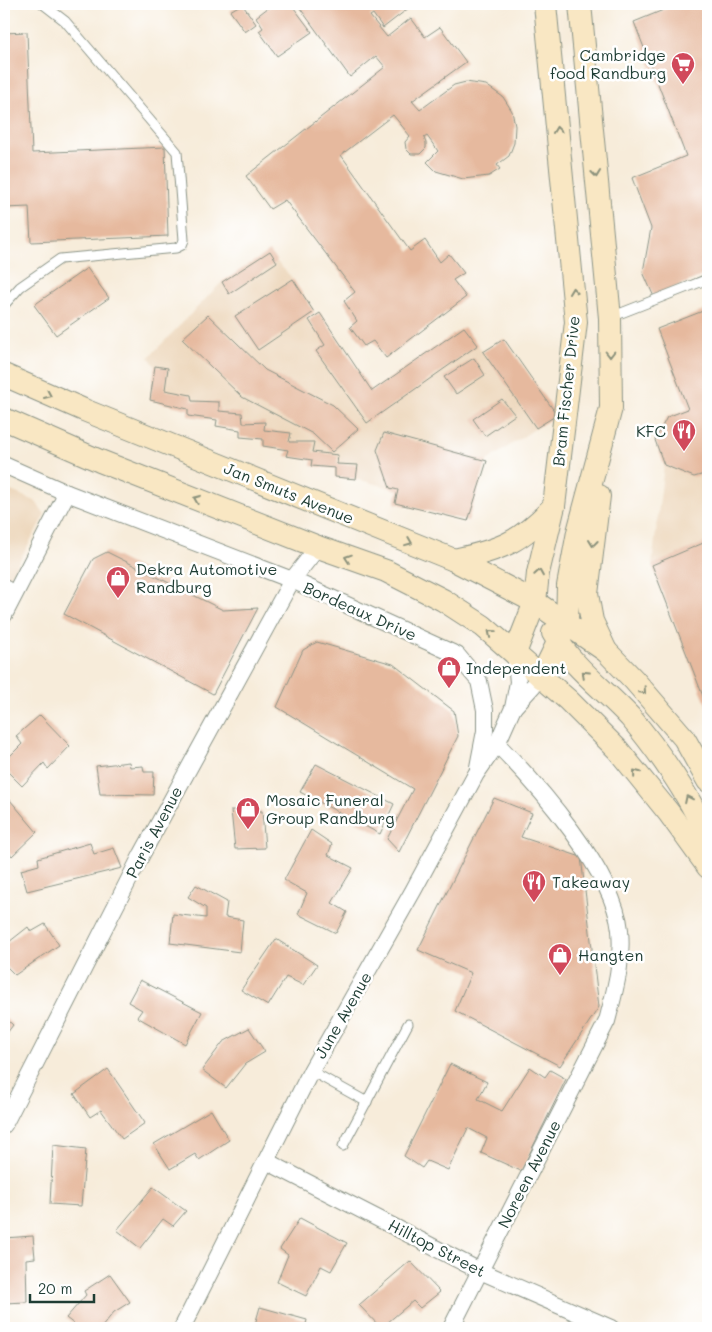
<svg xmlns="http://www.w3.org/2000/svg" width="712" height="1332" font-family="Mali,sans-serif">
<rect width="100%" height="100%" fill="#fff"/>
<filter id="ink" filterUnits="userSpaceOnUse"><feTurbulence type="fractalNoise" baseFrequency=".02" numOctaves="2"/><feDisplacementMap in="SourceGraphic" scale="10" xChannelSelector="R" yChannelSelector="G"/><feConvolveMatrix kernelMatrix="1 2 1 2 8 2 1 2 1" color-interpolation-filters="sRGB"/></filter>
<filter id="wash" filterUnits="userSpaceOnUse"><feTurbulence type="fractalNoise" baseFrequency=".0096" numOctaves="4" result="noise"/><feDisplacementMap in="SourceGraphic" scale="20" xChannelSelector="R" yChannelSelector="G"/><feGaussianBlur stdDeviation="1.12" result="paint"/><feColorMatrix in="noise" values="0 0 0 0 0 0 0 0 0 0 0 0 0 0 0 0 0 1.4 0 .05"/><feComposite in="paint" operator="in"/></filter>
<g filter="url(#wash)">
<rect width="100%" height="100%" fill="#f7ecda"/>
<g fill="#edd7bb">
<polygon points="277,262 293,279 235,317 258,350 306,317 325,345 316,351 367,423 478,345 536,428 487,461 384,433 377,450 390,488 356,479 358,465 337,464 338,455 312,452 289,442 290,433 264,430 265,422 243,423 242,413 219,411 219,402 192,401 191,395 165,390 168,368 155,366 149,357 222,282 230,293"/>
<polygon points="664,465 694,477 708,473 708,541 652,565"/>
<polygon points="4,488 35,501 45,514 4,589"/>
</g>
<g id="blocks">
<g fill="#e6b99e">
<polygon points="242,4 256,24 245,32 230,11"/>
<polygon points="273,4 291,4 312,32 277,56 259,31 263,28 256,17"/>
<polygon points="297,4 362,4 366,9 368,7 366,4 414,4 383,28 373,14 370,16 387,37 411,18 425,37 440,27 466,62 412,101 420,110 454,85 466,82 486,85 503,97 512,111 515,126 514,143 509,156 497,165 500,169 489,176 463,179 436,171 427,162 438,151 427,136 424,138 426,143 426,148 420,154 411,154 406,149 405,142 410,136 393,115 341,155 410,251 425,240 440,262 449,254 464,273 453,280 466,297 386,358 373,341 364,346 350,327 357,321 344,301 355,292 285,200 270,209 246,176 385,67 376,56 350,77"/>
<polygon points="678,4 708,4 708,273 654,297 643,272 651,228 632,178 686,156 634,22"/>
<polygon points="27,32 32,153 165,147 168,236 31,242 29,207 4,208 4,33"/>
<polygon points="270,251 277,262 229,294 222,282"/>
<polygon points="87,268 109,298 56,335 34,305"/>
<polygon points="293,279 314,312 258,350 235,316"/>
<polygon points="708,309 708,473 694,477 664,465 655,440 667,417 688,409 657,329"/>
<polygon points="320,313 372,391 464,327 478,345 367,423 316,351 325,345 309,320"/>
<polygon points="208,315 265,370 333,405 358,429 332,452 313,434 242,397 182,339"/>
<polygon points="504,339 557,415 536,428 483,352"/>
<polygon points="474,358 485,375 456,394 444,377"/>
<polygon points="155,366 168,368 165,390 191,395 192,401 219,402 219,411 242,413 243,423 265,422 264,430 291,433 289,442 314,442 312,452 338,455 337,464 358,465 356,479 335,477 335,468 311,466 312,460 286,456 288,450 263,446 263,439 240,437 240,430 216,426 217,420 188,416 188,409 150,400"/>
<polygon points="502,399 515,415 485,436 473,419"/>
<polygon points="384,433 487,461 468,521 395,503 398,490 390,488 377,450"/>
<polygon points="708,541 708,709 652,565"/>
<polygon points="107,552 223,610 258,608 213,694 64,614 93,559"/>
<polygon points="317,642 393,664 454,711 458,736 399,852 387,839 413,789 277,707 303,650"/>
<polygon points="40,715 70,746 48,769 44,763 22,786 4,768 4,762 22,744 16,736"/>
<polygon points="129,762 130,767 143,766 144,772 154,772 153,795 100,794 96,766"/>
<polygon points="316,764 394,804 380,834 300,792"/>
<polygon points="4,793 37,832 12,856 4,847"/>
<polygon points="494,798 532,813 521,837 581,857 599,1007 560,1066 455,1011 471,973 418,950"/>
<polygon points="231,810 262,811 265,848 235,849"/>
<polygon points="311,830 332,844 328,855 353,868 332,903 347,912 336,933 298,914 307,893 284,880"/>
<polygon points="90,843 94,854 114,848 122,868 27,891 21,870 39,865 38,858"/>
<polygon points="196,885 227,902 225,917 243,920 240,952 170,943 173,914 206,918 206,908 188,897"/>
<polygon points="45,924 59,945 15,975 4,964 4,946 28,927 31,932"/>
<polygon points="276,939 317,965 303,985 286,977 268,1006 241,990"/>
<polygon points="140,980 202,1012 185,1044 137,1017 142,1010 128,1002"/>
<polygon points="4,1017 13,1025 4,1037"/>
<polygon points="249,1028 265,1052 245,1064 226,1088 202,1070 223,1042"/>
<polygon points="450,1064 487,1082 478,1099 502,1111 530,1067 545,1077 550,1070 566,1079 521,1171 481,1153 487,1138 468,1128 448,1170 427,1161 422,1168 404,1156"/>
<polygon points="108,1069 145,1123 122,1139 101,1110 90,1117 74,1094"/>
<polygon points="211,1110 229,1140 199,1160 195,1154 170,1169 154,1144"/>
<polygon points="53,1145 86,1149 81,1206 50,1204"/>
<polygon points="153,1187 186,1211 173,1226 163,1219 140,1248 117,1230"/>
<polygon points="300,1218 347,1243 331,1271 321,1266 306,1296 277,1282 288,1255 280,1249"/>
<polygon points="33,1236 35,1258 26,1259 27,1302 4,1303 4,1238"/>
<polygon points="410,1261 440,1292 420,1308 413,1301 381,1328 359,1305"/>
<polygon points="110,1274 130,1302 114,1312 101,1328 79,1328 66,1318 86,1295 84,1291"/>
<polygon points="260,1307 307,1320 305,1328 254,1328"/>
</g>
</g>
</g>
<g filter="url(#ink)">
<use href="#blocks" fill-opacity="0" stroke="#8b9487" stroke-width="1"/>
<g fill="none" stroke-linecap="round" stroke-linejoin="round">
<g stroke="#8b9487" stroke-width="11">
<g id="lane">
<polyline points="4,305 20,287 60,259 176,248 182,245 184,240 177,152 65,21 43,4"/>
<polyline points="611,317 708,279"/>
<polyline points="4,584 16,591"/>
<polyline points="311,1071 367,1102"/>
<polyline points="343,1146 408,1024"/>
</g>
</g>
<g stroke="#8b9487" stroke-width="18">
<g id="street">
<polyline points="4,465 67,493 292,580 457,655 479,681 485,710 485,731 478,767"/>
<polyline points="4,615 67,493"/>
<polyline points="513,708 541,677"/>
<polyline points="4,1125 142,854 292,580 318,547"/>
<polyline points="266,1161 480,1271 611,1328"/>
<polyline points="182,1328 311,1071 413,891 476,774 497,744 513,708 518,682 515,653"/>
<path d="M451,1328L607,1021C615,990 623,963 620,930C614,872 538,785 497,744"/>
</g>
</g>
<g stroke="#8b9487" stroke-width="24">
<g id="secondary">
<polyline points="4,375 84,410 454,560 535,602 606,651 634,680 684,738 708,781"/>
<polyline points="4,419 100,461 318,547 386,571 443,600 483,626 568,700 618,750 669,813 708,867"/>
<polyline points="599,496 587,594 592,621 606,651"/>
<path d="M454,560C501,550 521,542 554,506"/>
<path d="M553,633C572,667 604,689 630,717C655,746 698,806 708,843"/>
<polyline points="515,653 535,602 538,573 554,506 576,322 545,4"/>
<polyline points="541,677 567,624 568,586 578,532 611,408 610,318 580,4"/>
</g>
</g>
<use href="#lane" stroke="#fff" stroke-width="9"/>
<use href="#street" stroke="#fff" stroke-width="16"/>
<use href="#secondary" stroke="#f9e7c3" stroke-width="22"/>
</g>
<defs><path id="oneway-chevron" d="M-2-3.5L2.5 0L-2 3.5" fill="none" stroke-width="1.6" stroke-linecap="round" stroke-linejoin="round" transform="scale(1.25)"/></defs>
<g stroke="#8c927c">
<use href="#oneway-chevron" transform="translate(557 130) rotate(-96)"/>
<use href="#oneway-chevron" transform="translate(596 174) rotate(84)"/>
<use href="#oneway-chevron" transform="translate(573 291) rotate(-96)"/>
<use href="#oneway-chevron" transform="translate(610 354) rotate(90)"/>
<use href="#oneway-chevron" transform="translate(48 395) rotate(24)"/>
<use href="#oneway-chevron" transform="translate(197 499) rotate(-158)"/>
<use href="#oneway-chevron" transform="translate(409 542) rotate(22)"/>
<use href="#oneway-chevron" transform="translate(593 543) rotate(97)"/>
<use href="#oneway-chevron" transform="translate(348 558) rotate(-161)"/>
<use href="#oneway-chevron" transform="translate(539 573) rotate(-81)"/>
<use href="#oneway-chevron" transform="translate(491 633) rotate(-140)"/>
<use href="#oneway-chevron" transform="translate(585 674) rotate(-136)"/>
<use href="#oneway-chevron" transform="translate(643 691) rotate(49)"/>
<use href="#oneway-chevron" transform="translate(636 773) rotate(-129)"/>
<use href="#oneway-chevron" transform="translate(688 799) rotate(-116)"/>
</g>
</g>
<defs>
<g id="supermarket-pin" transform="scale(1.25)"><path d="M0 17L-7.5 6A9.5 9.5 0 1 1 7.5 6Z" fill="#d1495b" stroke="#fff"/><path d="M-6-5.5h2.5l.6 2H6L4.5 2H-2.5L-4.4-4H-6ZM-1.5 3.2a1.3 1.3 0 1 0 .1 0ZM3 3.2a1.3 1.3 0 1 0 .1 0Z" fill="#fff"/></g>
<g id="restaurant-pin" transform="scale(1.25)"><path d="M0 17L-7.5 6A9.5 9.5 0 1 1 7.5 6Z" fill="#d1495b" stroke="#fff"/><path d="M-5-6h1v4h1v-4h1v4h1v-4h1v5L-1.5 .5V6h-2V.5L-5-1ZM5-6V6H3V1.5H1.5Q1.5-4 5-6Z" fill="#fff"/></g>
<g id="shop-pin" transform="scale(1.25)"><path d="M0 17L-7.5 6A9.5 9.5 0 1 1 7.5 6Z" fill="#d1495b" stroke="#fff"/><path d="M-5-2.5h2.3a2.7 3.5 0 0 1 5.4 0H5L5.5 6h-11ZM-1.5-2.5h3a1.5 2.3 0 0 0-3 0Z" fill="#fff"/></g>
</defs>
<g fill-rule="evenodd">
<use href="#supermarket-pin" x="683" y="64"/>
<use href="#restaurant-pin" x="684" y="431"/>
<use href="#shop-pin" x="118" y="578"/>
<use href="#shop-pin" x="449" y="668"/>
<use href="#shop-pin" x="248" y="809"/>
<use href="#restaurant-pin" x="534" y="882"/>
<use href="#shop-pin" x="560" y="955"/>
</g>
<g text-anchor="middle" stroke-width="5" stroke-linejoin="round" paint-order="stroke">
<g font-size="16" fill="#1f3d34" stroke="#fff" text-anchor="start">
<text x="666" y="61" text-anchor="end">Cambridge<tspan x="666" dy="18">food Randburg</tspan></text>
<text x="666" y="437" text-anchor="end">KFC</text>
<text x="136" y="575">Dekra Automotive<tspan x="136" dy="18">Randburg</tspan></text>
<text x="466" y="674">Independent</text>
<text x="266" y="806">Mosaic Funeral<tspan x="266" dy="18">Group Randburg</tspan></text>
<text x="552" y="888">Takeaway</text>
<text x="578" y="961">Hangten</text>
</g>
<g font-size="16" fill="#1f3d34" stroke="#fff">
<text transform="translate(566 391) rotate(-84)" y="6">Bram Fischer Drive</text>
<text transform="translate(289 493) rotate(22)" y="6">Jan Smuts Avenue</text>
<text transform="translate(360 611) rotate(24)" y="6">Bordeaux Drive</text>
<text transform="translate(154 832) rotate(-62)" y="6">Paris Avenue</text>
<text transform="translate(343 1015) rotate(-60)" y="6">June Avenue</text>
<text transform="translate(529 1174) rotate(-63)" y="6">Noreen Avenue</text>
<text transform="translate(437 1248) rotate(27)" y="6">Hilltop Street</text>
</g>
</g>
<rect width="712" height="1332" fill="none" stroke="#fff" stroke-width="20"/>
<path d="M30 1294v8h64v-8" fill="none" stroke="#1f3d34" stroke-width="2.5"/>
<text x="38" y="1294" font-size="15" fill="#1f3d34" stroke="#ffffff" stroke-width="4" paint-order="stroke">20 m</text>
</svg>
